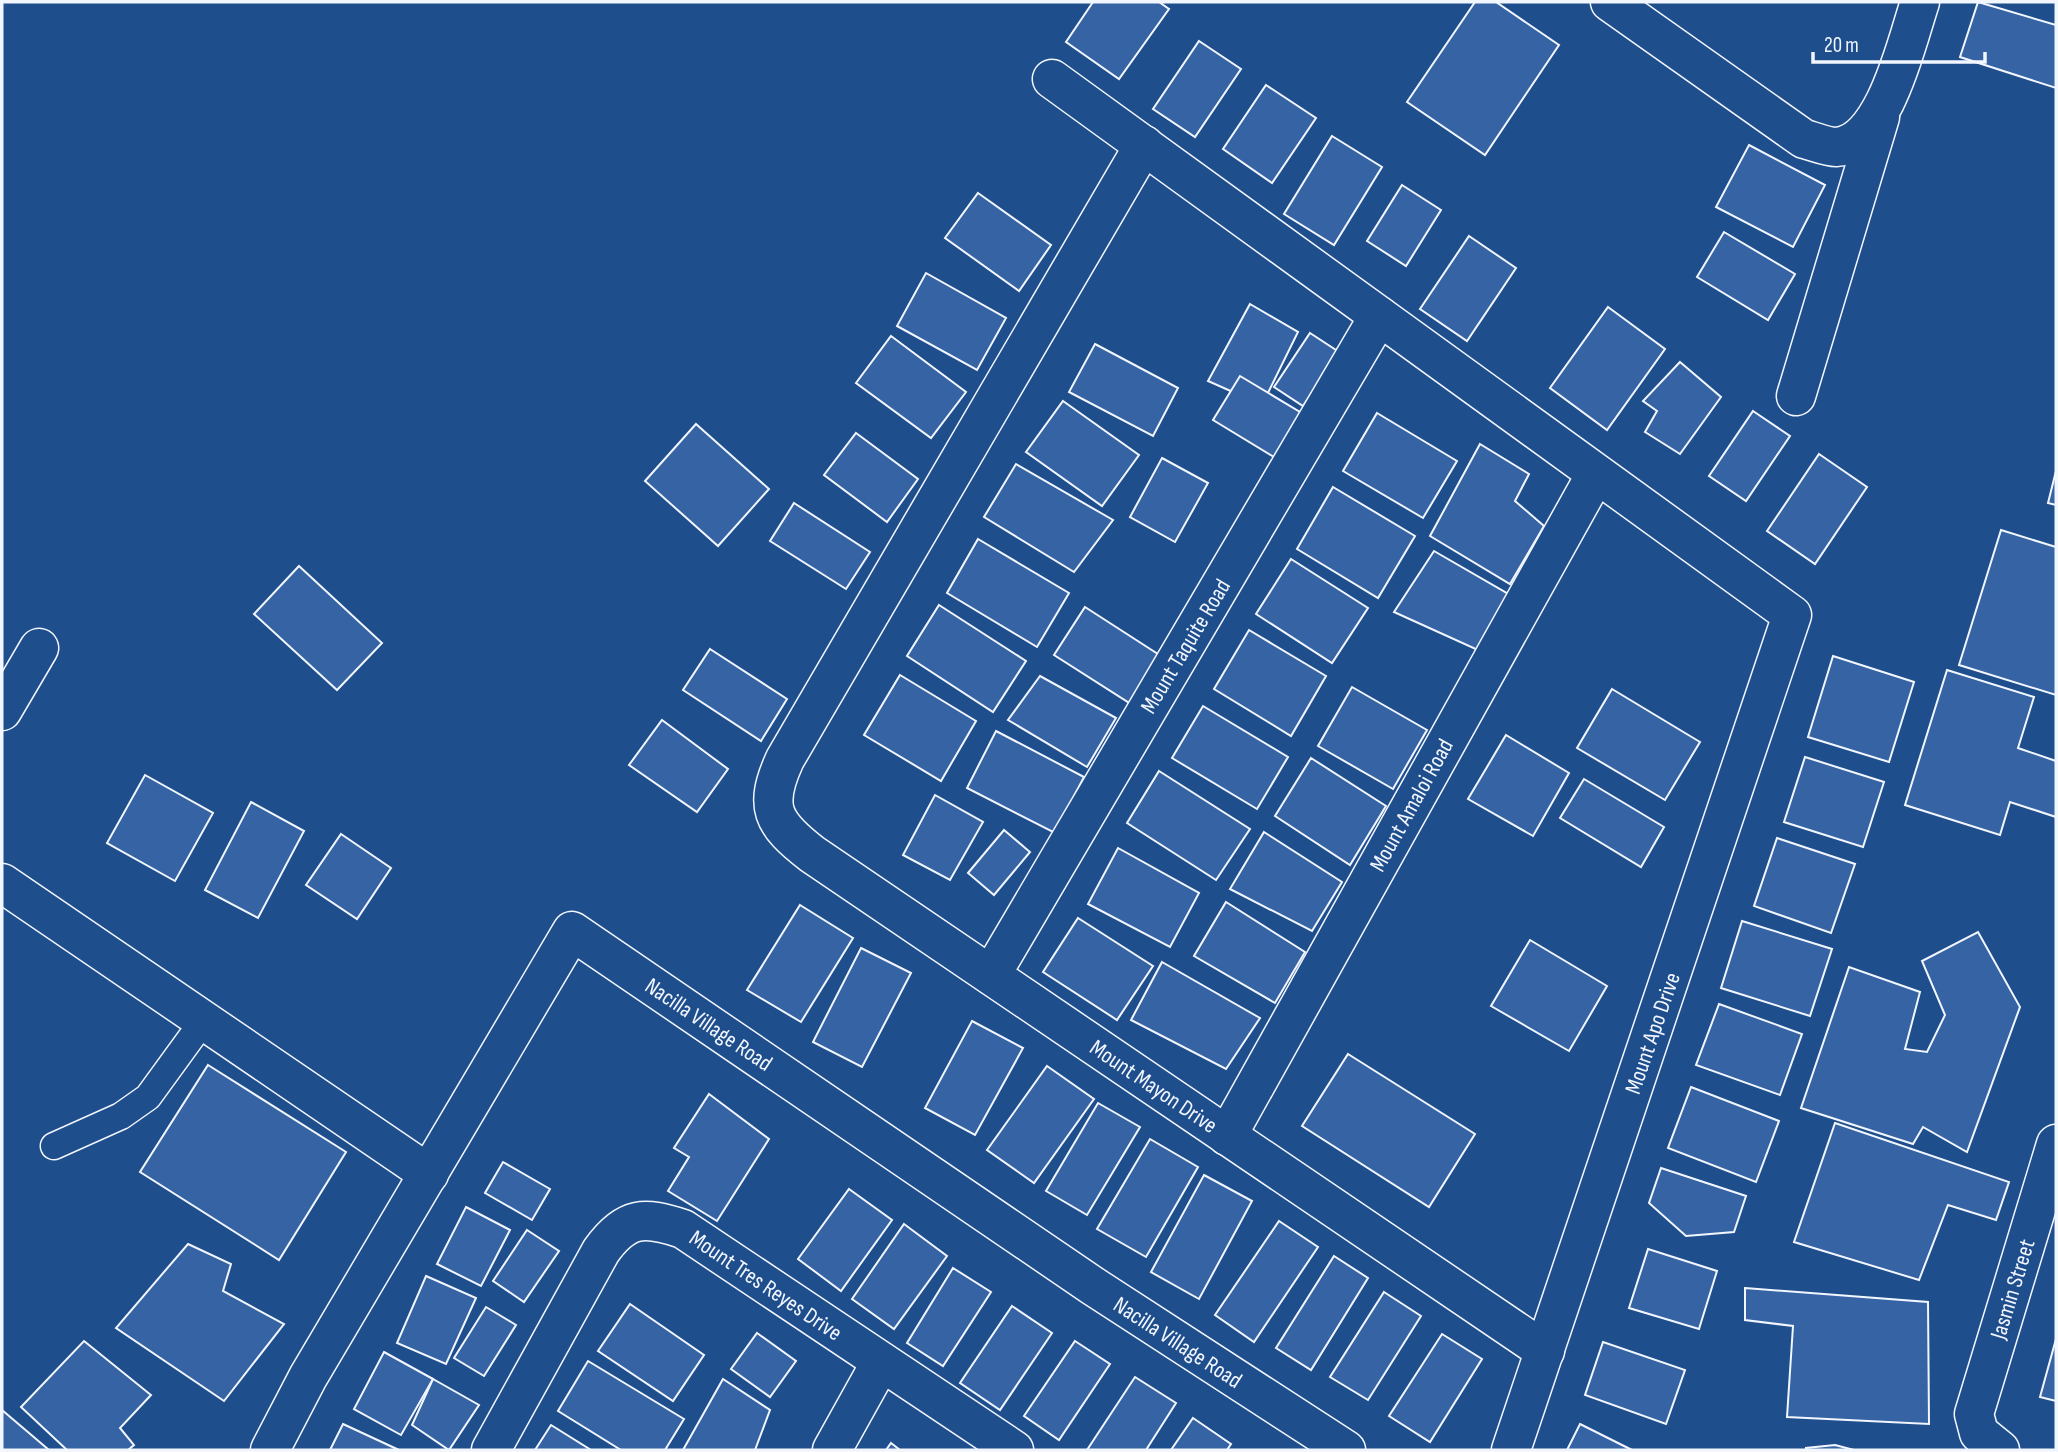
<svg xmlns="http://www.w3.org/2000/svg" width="2058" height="1452" font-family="'Sofia Sans Condensed',sans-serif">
<rect width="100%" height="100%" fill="#1f4e8c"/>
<g fill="#3563a3" stroke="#f2f6ff" stroke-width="2">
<polygon points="1093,2 1159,2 1169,9 1119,79 1066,42"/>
<polygon points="1475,2 1496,2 1559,45 1485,155 1407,102"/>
<polygon points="1978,2 2056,25 2056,88 1960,57"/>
<polygon points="1199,41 1241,69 1195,137 1153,109"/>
<polygon points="1266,85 1316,118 1272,183 1223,149"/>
<polygon points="1332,136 1382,167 1334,245 1284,214"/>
<polygon points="1749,145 1825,185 1793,247 1716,207"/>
<polygon points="1402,185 1441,210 1406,266 1367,241"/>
<polygon points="978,193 1051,245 1019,291 945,238"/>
<polygon points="1724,232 1795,274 1768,320 1697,277"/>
<polygon points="1469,236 1516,268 1467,341 1420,309"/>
<polygon points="926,273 1006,318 977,370 897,326"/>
<polygon points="1250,304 1298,332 1262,405 1208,381"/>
<polygon points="1608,307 1665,349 1607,430 1550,388"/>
<polygon points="1310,333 1339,352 1303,406 1274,387"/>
<polygon points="891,336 966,392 931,438 856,383"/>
<polygon points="1095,344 1178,388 1153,436 1069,392"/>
<polygon points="1680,362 1721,397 1680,454 1645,432 1657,411 1643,401"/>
<polygon points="1240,376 1310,418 1282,462 1213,420"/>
<polygon points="1063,401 1139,455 1102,506 1026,452"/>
<polygon points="1753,411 1790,436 1746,501 1709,476"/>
<polygon points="1377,413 1457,461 1423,518 1343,471"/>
<polygon points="696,424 769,489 718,546 645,481"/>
<polygon points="856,433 918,479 887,522 824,475"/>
<polygon points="1480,444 1529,474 1515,501 1544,526 1510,584 1430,536"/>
<polygon points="1819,454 1867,487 1815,564 1767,531"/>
<polygon points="1162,458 1208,483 1175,542 1130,517"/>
<polygon points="1016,464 1113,520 1074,572 984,517"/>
<polygon points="2056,471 2056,505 2048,503"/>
<polygon points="1333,487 1415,536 1378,598 1297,549"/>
<polygon points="794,503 870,552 846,589 770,541"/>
<polygon points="2001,530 2056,547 2056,695 1959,665"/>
<polygon points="978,539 1069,593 1037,647 947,593"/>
<polygon points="1434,551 1510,595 1480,651 1394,612"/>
<polygon points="1291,559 1368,608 1332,663 1256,614"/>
<polygon points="299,566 382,643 337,690 254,614"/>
<polygon points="939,605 1026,661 993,712 907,656"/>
<polygon points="1085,607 1161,656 1131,704 1054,655"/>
<polygon points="1249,630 1326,676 1291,736 1214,689"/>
<polygon points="710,649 787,699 761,741 683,690"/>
<polygon points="1833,656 1914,682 1889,762 1808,737"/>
<polygon points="1947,670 2034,697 2018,748 2056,761 2056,817 2010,802 2000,835 1905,805"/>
<polygon points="900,675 976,721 941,781 864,735"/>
<polygon points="1040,676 1116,718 1087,767 1008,720"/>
<polygon points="1352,687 1427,730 1393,789 1318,746"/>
<polygon points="1612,689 1700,742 1665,800 1577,748"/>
<polygon points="1203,706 1288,757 1257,809 1172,758"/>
<polygon points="662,720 728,769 697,812 629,765"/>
<polygon points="996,731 1084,777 1055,833 967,788"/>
<polygon points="1506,735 1569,773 1533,836 1468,799"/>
<polygon points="1805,757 1884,782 1863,847 1784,822"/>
<polygon points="1311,758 1386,806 1350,865 1275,816"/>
<polygon points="1159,771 1250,829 1216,880 1127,823"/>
<polygon points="145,775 213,813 175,881 107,843"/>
<polygon points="1584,779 1664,827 1641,867 1560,818"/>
<polygon points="935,795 983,822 950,880 903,855"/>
<polygon points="251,802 304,831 258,918 205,890"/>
<polygon points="1004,830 1030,852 994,895 968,873"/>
<polygon points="1264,832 1342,882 1312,931 1230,889"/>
<polygon points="341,834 391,868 357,919 306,885"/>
<polygon points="1777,838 1855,864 1831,933 1754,906"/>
<polygon points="1118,848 1199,893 1170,947 1088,904"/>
<polygon points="1226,902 1305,952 1275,1003 1194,956"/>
<polygon points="800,905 853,938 801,1022 747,990"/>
<polygon points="1078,918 1153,966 1117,1020 1043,972"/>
<polygon points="1742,921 1832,949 1810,1016 1721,988"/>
<polygon points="1978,932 2020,1007 1967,1152 1923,1127 1913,1144 1801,1108 1849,967 1920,992 1905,1049 1927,1052 1945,1015 1922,961"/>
<polygon points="1530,940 1607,986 1569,1051 1491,1006"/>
<polygon points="861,948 911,973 862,1067 813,1042"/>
<polygon points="1162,962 1260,1018 1226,1069 1131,1020"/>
<polygon points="1719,1004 1802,1034 1780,1095 1696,1065"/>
<polygon points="972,1021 1023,1048 975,1135 925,1108"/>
<polygon points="1348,1054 1475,1134 1429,1207 1302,1126"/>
<polygon points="208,1065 346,1152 279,1260 140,1172"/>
<polygon points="1047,1066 1094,1099 1034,1183 987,1150"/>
<polygon points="1691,1087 1779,1121 1756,1182 1668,1148"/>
<polygon points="709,1094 769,1139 717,1221 668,1191 689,1157 674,1148"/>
<polygon points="1098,1103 1140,1127 1087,1215 1046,1191"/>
<polygon points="1835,1123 2009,1182 1996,1220 1948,1205 1919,1280 1794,1242"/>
<polygon points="1150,1139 1198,1167 1146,1257 1097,1229"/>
<polygon points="503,1162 550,1189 532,1220 485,1193"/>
<polygon points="1661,1168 1746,1196 1734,1232 1686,1236 1649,1203"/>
<polygon points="1204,1175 1252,1201 1199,1299 1151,1272"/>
<polygon points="849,1189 892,1220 841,1291 798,1259"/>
<polygon points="466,1207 510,1230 481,1286 437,1264"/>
<polygon points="1279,1221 1318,1247 1254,1342 1215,1315"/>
<polygon points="904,1224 947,1256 894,1329 852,1299"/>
<polygon points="527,1230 559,1251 524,1302 493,1281"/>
<polygon points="188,1244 231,1264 223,1291 284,1324 224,1401 116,1328"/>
<polygon points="1648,1249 1717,1271 1699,1329 1629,1308"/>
<polygon points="1334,1256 1368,1278 1311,1370 1276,1348"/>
<polygon points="953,1268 991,1292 943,1366 907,1343"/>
<polygon points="426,1276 476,1298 446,1364 397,1343"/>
<polygon points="1745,1288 1928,1302 1929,1424 1787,1417 1793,1326 1745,1320"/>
<polygon points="1384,1292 1421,1316 1368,1400 1330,1377"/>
<polygon points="630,1304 704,1355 673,1401 598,1351"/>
<polygon points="1012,1306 1052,1333 1000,1410 960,1383"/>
<polygon points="486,1307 516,1325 484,1376 454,1358"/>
<polygon points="757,1333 796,1361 770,1397 731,1369"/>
<polygon points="1442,1334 1482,1359 1430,1442 1389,1416"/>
<polygon points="2056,1339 2056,1401 2040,1397"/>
<polygon points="84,1341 151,1395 120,1428 134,1445 128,1450 67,1450 21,1407"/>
<polygon points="1075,1341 1110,1364 1059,1440 1024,1416"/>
<polygon points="1603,1342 1685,1370 1666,1424 1585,1395"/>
<polygon points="384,1352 433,1379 401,1435 354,1409"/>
<polygon points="588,1361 684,1419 665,1450 621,1450 558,1411"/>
<polygon points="1135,1377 1176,1403 1146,1450 1087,1450"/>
<polygon points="433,1379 479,1405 449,1450 412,1425"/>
<polygon points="723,1379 770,1410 755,1450 683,1450"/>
<polygon points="2,1410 49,1450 2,1450"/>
<polygon points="1193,1418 1231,1444 1227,1450 1171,1450"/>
<polygon points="343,1424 399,1450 330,1450"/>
<polygon points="1580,1424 1632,1450 1567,1450"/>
<polygon points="551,1425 591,1450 535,1450"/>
<polygon points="891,1443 900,1450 886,1450"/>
<polygon points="1835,1445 1854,1450 1806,1450 1806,1448"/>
</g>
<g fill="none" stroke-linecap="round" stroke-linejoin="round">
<g stroke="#f2f6ff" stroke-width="29">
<polyline id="lane" points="54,1146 121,1116 148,1097 204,1020"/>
</g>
<g stroke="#f2f6ff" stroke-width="41">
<g id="street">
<path d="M1610,2L1804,139C1813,141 1827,147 1836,147C1885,144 1907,40 1920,2"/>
<polyline points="1052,79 1792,615 1511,1450"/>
<path d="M1144,145L785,759C763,807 772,823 812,854L1545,1351"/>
<polyline points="1796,396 1880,117"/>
<polyline points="2,711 39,648"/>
<polyline points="2,883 429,1174"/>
<polyline points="991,975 1379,316"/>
<polyline points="1227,1136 1596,474"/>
<polyline points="270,1450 308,1377 572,931 1093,1286 1346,1450"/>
<path d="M491,1450L601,1251C626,1216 644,1216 683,1229L1014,1450"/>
<polyline points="832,1450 881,1362"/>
<polyline points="2000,1450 1979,1433 1974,1414 2056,1144"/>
</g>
</g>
<use href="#lane" stroke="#1f4e8c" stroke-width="26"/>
<use href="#street" stroke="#1f4e8c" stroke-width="38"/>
</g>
<g text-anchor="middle" stroke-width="5" stroke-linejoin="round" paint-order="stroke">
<g font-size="23" fill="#f2f6ff" stroke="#1f4e8c">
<text transform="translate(1185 646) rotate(-59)" y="8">Mount Taquite Road</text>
<text transform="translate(1411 805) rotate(-61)" y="8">Mount Amaloi Road</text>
<text transform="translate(709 1024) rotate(34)" y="8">Nacilla Village Road</text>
<text transform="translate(1652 1033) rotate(-71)" y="8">Mount Apo Drive</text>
<text transform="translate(1154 1086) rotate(34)" y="8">Mount Mayon Drive</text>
<text transform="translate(766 1285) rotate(34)" y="8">Mount Tres Reyes Drive</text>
<text transform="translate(2012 1289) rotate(-73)" y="8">Jasmin Street</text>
<text transform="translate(1178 1342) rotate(33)" y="8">Nacilla Village Road</text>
</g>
</g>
<rect width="2058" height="1452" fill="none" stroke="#f2f6ff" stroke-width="7"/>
<path d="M1813 52v10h172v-10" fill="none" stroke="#f2f6ff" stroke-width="3.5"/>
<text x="1824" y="52" font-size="21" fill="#f2f6ff" stroke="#1f4e8c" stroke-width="5" paint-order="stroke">20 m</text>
</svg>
